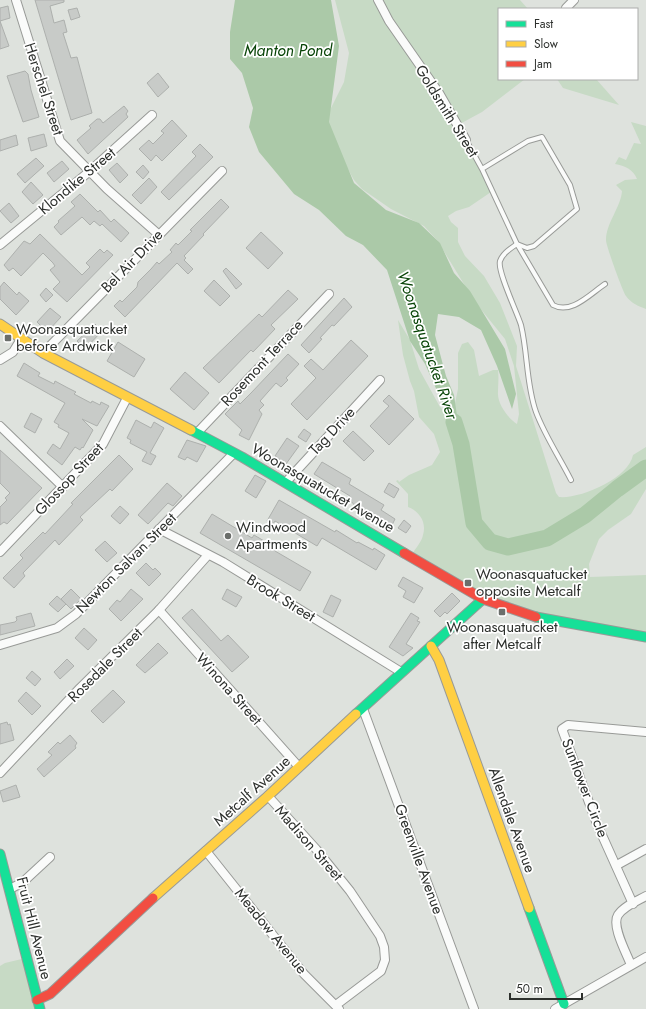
<svg xmlns="http://www.w3.org/2000/svg" width="646" height="1009" font-family="Jost,sans-serif">
<rect width="100%" height="100%" fill="#dee2dd"/>
<g fill="#c7dac5">
<path d="M335,0H520L528,9H499V79H525L482,112L458,125L491,192L469,207L456,211L448,216L451,222L458,228V242L465,256L484,276L500,303L517,346L516,366L556,493L559,497C581,499 629,478 633,455L646,447V489L631,514L608,530L599,539L589,564L590,577L646,575V635L561,621L480,595L412,554C416,548 422,541 423,535C427,522 419,511 408,507V494L396,481L398,480L399,482L409,475L432,465L440,452L434,434L419,417L414,391L410,381L403,355L398,320L410,340L419,369L440,407L445,412L454,408L458,389V353L462,344L468,342L474,350L479,376L493,370H498C499,379 498,385 498,392C497,404 508,418 517,424L519,414L514,366L505,339L475,302L437,240L424,226L391,209L362,189L354,180L330,137L328,114L344,82L349,53Z"/>
<polygon points="557,79 596,79 619,105 563,88"/>
<path d="M631,122L646,126V309C638,306 631,303 626,296C623,292 606,246 606,240C606,223 621,207 622,191L616,185L625,180L637,179C633,169 625,166 615,164L619,157L626,160L634,143L641,144Z"/>
<polygon points="26,958 40,1009 0,1009 0,966 5,963"/>
</g>
<polygon fill="#abc9a8" points="235,0 331,0 339,46 329,122 354,183 386,210 419,223 440,243 454,273 470,291 505,349 516,394 512,409 497,366 481,330 459,317 438,314 435,335 446,376 454,395 461,444 425,364 410,341 387,270 363,245 346,236 319,210 294,194 259,152 249,127 253,108 242,73 230,59 230,32"/>
<g fill="none" stroke-linecap="round" stroke-linejoin="round">
<polyline stroke="#abc9a8" stroke-width="17" points="454,422 461,444 474,523 490,542 508,547 547,538 585,515 617,489 646,468"/>
</g>
<g fill="#c8cbc8" stroke="#adb0ad">
<polygon points="35,0 64,0 64,2 50,6 54,23 64,20 67,32 63,33 71,58 77,57 92,113 71,120"/>
<polygon points="8,6 10,18 0,21 0,8"/>
<polygon points="77,8 80,17 71,20 68,10"/>
<polygon points="0,21 9,46 0,49"/>
<polygon points="25,71 28,74 31,90 39,117 23,122 7,76"/>
<polygon points="158,73 169,87 158,97 147,83"/>
<polygon points="124,106 128,111 126,114 128,117 88,154 77,140 91,128 89,126 97,119 100,119 103,123"/>
<polygon points="172,120 187,136 162,161 156,155 151,161 139,149 149,140 153,144 164,133 161,131"/>
<polygon points="44,134 47,146 31,151 28,138"/>
<polygon points="16,135 18,145 0,151 0,140"/>
<polygon points="200,144 213,157 169,200 161,192 196,156 192,152"/>
<polygon points="36,158 44,166 25,183 17,174"/>
<polygon points="62,161 69,169 54,182 47,173"/>
<polygon points="117,163 128,175 120,183 109,170"/>
<polygon points="143,165 149,172 143,179 136,172"/>
<polygon points="149,178 157,187 141,204 132,195"/>
<polygon points="31,182 43,195 33,204 22,192"/>
<polygon points="80,194 98,212 100,210 111,222 114,219 129,233 121,242 102,224 100,226 94,221 90,225 82,217 61,235 54,227 59,222 58,221 75,206 71,202"/>
<polygon points="221,199 229,207 203,234 204,235 184,256 186,258 184,260 193,269 188,274 177,263 125,317 114,306 120,300 122,302 137,287 138,282 151,269 157,262 159,264 172,252 170,250 176,243 178,245 192,231 190,230"/>
<polygon points="9,203 19,216 11,223 0,211"/>
<polygon points="261,232 283,253 268,269 246,248"/>
<polygon points="40,234 82,275 90,267 86,263 100,249 104,253 107,250 113,255 67,302 53,289 60,282 50,270 55,266 53,263 43,253 21,276 13,268 9,271 4,265 24,241 30,244"/>
<polygon points="226,268 242,284 236,289 223,271"/>
<polygon points="214,280 230,296 220,306 204,291"/>
<polygon points="4,282 17,295 19,292 29,301 16,315 0,299 0,287"/>
<polygon points="46,288 53,295 46,302 40,295"/>
<polygon points="288,290 298,299 271,325 275,329 253,352 251,350 219,383 203,368 259,314 262,317"/>
<polygon points="344,298 352,307 334,326 332,325 320,338 322,339 309,353 301,345"/>
<polygon points="50,308 61,317 47,332 37,322"/>
<polygon points="95,324 102,331 85,349 77,341"/>
<polygon points="351,340 368,356 307,420 291,404 316,378 304,366 311,359 323,370"/>
<polygon points="118,342 145,359 134,377 107,361"/>
<polygon points="288,354 299,364 286,378 288,380 281,387 276,383 260,401 264,405 259,410 262,414 249,440 239,435 242,430 225,414 238,401 240,404 251,393"/>
<polygon points="24,363 40,373 38,376 54,384 55,381 68,388 76,392 74,394 91,403 92,401 100,405 101,402 109,406 97,426 82,419 93,430 83,448 82,447 80,450 75,447 62,465 47,453 53,444 60,449 69,433 58,427 59,425 54,422 65,403 17,376"/>
<polygon points="185,372 209,393 194,410 170,389"/>
<polygon points="389,395 414,419 389,445 370,426 389,406 383,401"/>
<polygon points="31,413 42,419 35,433 24,427"/>
<polygon points="136,420 151,428 154,422 164,428 150,453 156,456 151,465 142,461 147,452 130,443 131,440 127,438"/>
<polygon points="304,429 311,434 306,442 298,437"/>
<polygon points="353,431 374,451 364,461 343,441"/>
<polygon points="287,438 299,446 286,464 275,456"/>
<polygon points="187,440 206,446 197,462 187,457 185,460 178,457"/>
<polygon points="0,450 42,488 7,524 4,522 0,525 0,507 7,500 5,498 10,493 0,483"/>
<polygon points="119,455 133,469 112,491 110,489 80,517 83,520 59,545 55,540 23,573 25,576 14,588 3,578 23,558 20,555 43,532 45,534 73,504 71,503"/>
<polygon points="322,462 351,479 349,484 384,505 381,510 395,519 391,527 377,517 358,509 349,499 350,496 314,474"/>
<polygon points="255,475 266,481 256,498 245,491"/>
<polygon points="167,483 182,496 173,506 168,503 148,524 138,515"/>
<polygon points="389,483 399,489 394,498 384,492"/>
<polygon points="279,500 335,532 336,530 357,543 358,542 373,550 374,548 385,555 376,570 322,538 317,546 275,521 273,524 267,521"/>
<polygon points="120,506 129,514 120,524 111,516"/>
<polygon points="212,514 252,538 254,535 276,548 275,551 311,572 300,591 200,533"/>
<polygon points="404,520 411,526 406,533 398,528"/>
<polygon points="105,541 117,553 107,562 95,550"/>
<polygon points="146,563 153,570 155,568 161,574 149,586 136,573"/>
<polygon points="403,577 423,588 414,603 403,597 406,591 398,586"/>
<polygon points="71,589 81,599 71,609 61,599"/>
<polygon points="131,589 143,599 121,621 109,609 117,600 120,602"/>
<polygon points="227,589 242,597 236,607 222,599"/>
<polygon points="452,593 460,601 447,614 445,612 440,617 434,611"/>
<polygon points="331,595 341,600 333,617 323,612"/>
<polygon points="57,596 66,604 58,612 49,604"/>
<polygon points="192,609 221,641 228,635 249,657 232,672 182,618"/>
<polygon points="31,613 35,626 0,635 0,625 15,622 17,620 16,617"/>
<polygon points="411,613 419,618 417,621 420,622 406,644 413,648 403,656 389,647"/>
<polygon points="84,628 97,640 88,650 75,638"/>
<polygon points="158,643 168,653 145,673 136,665"/>
<polygon points="67,659 74,666 60,679 54,672"/>
<polygon points="32,671 41,679 35,686 26,678"/>
<polygon points="113,690 125,702 103,723 91,711"/>
<polygon points="26,692 41,706 32,715 18,701"/>
<polygon points="7,722 8,725 10,724 14,740 0,744 0,724"/>
<polygon points="70,735 77,743 75,746 76,748 44,777 37,769 52,755 48,752 58,742 60,744"/>
<polygon points="16,785 20,797 3,802 0,791"/>
</g>
<g fill="none" stroke-linecap="round" stroke-linejoin="round">
<g stroke="#989a97" stroke-width="6">
<g id="lane">
<polyline points="466,140 482,169 517,244 527,248 534,246 577,209 570,185 542,137 528,141 482,169"/>
<path d="M571,480C560,458 545,436 536,412C526,384 528,354 521,325C517,312 497,271 500,261C503,253 510,249 517,244L553,305C571,315 590,294 605,284"/>
</g>
</g>
<g stroke="#989a97" stroke-width="10">
<g id="street">
<polyline points="16,0 60,141 107,189 158,234"/>
<polyline points="378,0 389,21 439,93 466,140"/>
<polyline points="566,8 574,0"/>
<polyline points="0,245 90,171 152,115"/>
<polyline points="43,353 222,171"/>
<polyline points="0,360 13,352 21,339"/>
<polyline points="0,426 63,487"/>
<polyline points="197,433 329,294"/>
<polyline points="286,482 380,380"/>
<polyline points="159,529 223,562 401,672"/>
<polyline points="0,552 103,444 127,398"/>
<polyline points="159,610 299,767"/>
<polyline points="0,645 57,628 76,614 234,453"/>
<polyline points="363,709 474,1009"/>
<polyline points="0,773 80,688 159,610 208,555"/>
<polyline points="268,796 316,849 350,891 380,936 384,947 385,960 381,971 336,1005"/>
<polyline points="206,851 304,974 339,1009"/>
<polyline points="617,865 646,849"/>
<polyline points="10,889 23,882 50,857"/>
<polyline points="633,904 597,824 562,729 568,725 646,732"/>
<path d="M631,965C627,954 611,926 618,915C624,906 637,901 646,896"/>
<polyline points="555,1009 646,957"/>
</g>
</g>
<g stroke="#989a97" stroke-width="11">
<g id="fast">
<polyline points="191,430 242,457 404,553"/>
<polyline points="536,617 646,637"/>
<polyline points="356,714 483,599"/>
<polyline points="0,854 40,1009"/>
<polyline points="529,908 564,1004"/>
</g>
</g>
<g stroke="#989a97" stroke-width="11">
<g id="slow">
<polyline points="0,324 43,353 191,430"/>
<polyline points="431,646 439,660 529,908"/>
<polyline points="153,898 268,796 356,714"/>
</g>
</g>
<g stroke="#989a97" stroke-width="11">
<g id="jam">
<polyline points="404,553 483,599 536,617"/>
<polyline points="37,1000 50,994 153,898"/>
</g>
</g>
<use href="#lane" stroke="#fafbfa" stroke-width="4"/>
<use href="#street" stroke="#fafbfa" stroke-width="8"/>
<use href="#fast" stroke="#16e098" stroke-width="9"/>
<use href="#slow" stroke="#ffcf43" stroke-width="9"/>
<use href="#jam" stroke="#f24e42" stroke-width="9"/>
</g>
<g fill="#6b6e6b" stroke="#fff" stroke-width="1.5">
<rect x="4" y="334" width="8" height="8" rx="2"/>
<circle cx="228" cy="536" r="4"/>
<rect x="464" y="579" width="8" height="8" rx="2"/>
<rect x="498" y="608" width="8" height="8" rx="2"/>
</g>
<g text-anchor="middle" stroke-width="3.5" stroke-linejoin="round" paint-order="stroke">
<g font-size="15" fill="#2d302d" stroke="#fff">
<text transform="translate(44 89) rotate(72)" y="5">Herschel Street</text>
<text transform="translate(447 111) rotate(58)" y="5">Goldsmith Street</text>
<text transform="translate(77 181) rotate(-40)" y="5">Klondike Street</text>
<text transform="translate(132 261) rotate(-46)" y="5">Bel Air Drive</text>
<text transform="translate(262 363) rotate(-47)" y="5">Rosemont Terrace</text>
<text transform="translate(332 431) rotate(-47)" y="5">Tag Drive</text>
<text transform="translate(69 479) rotate(-47)" y="5">Glossop Street</text>
<text transform="translate(323 488) rotate(30)" y="5">Woonasquatucket Avenue</text>
<text transform="translate(126 563) rotate(-45)" y="5">Newton Salvan Street</text>
<text transform="translate(281 598) rotate(31)" y="5">Brook Street</text>
<text transform="translate(105 665) rotate(-45)" y="5">Rosedale Street</text>
<text transform="translate(229 689) rotate(48)" y="5">Winona Street</text>
<text transform="translate(585 788) rotate(69)" y="5">Sunflower Circle</text>
<text transform="translate(252 791) rotate(-42)" y="5">Metcalf Avenue</text>
<text transform="translate(512 820) rotate(70)" y="5">Allendale Avenue</text>
<text transform="translate(309 843) rotate(49)" y="5">Madison Street</text>
<text transform="translate(419 859) rotate(70)" y="5">Greenville Avenue</text>
<text transform="translate(34 928) rotate(76)" y="5">Fruit Hill Avenue</text>
<text transform="translate(271 931) rotate(51)" y="5">Meadow Avenue</text>
</g>
<g font-size="15" fill="#2d302d" stroke="#fff" text-anchor="start">
<text x="16" y="334">Woonasquatucket<tspan x="16" dy="17">before Ardwick</tspan></text>
<text x="236" y="532">Windwood<tspan x="236" dy="17">Apartments</tspan></text>
<text x="476" y="579">Woonasquatucket<tspan x="476" dy="17">opposite Metcalf</tspan></text>
<text x="502" y="632" text-anchor="middle">Woonasquatucket<tspan x="502" dy="17">after Metcalf</tspan></text>
</g>
<g font-size="16" font-style="italic" fill="#084407" stroke="#fff">
<text x="288" y="56">Manton Pond</text>
<text transform="translate(428 345) rotate(71)" y="6">Woonasquatucket River</text>
</g>
</g>
<rect x="498" y="8" width="140" height="72" fill="#ffffff" stroke="#abacab"/>
<rect x="506" y="21" width="20" height="6" fill="#16e098" stroke="#abacab"/>
<text x="534" y="28" font-size="12" fill="#2d302d">Fast</text>
<rect x="506" y="41" width="20" height="6" fill="#ffcf43" stroke="#abacab"/>
<text x="534" y="48" font-size="12" fill="#2d302d">Slow</text>
<rect x="506" y="61" width="20" height="6" fill="#f24e42" stroke="#abacab"/>
<text x="534" y="68" font-size="12" fill="#2d302d">Jam</text>
<path d="M510 993v6h72v-6" fill="none" stroke="#2d302d" stroke-width="2"/>
<text x="516" y="993" font-size="12" fill="#2d302d" stroke="#ffffff" stroke-width="3" paint-order="stroke">50 m</text>
</svg>
